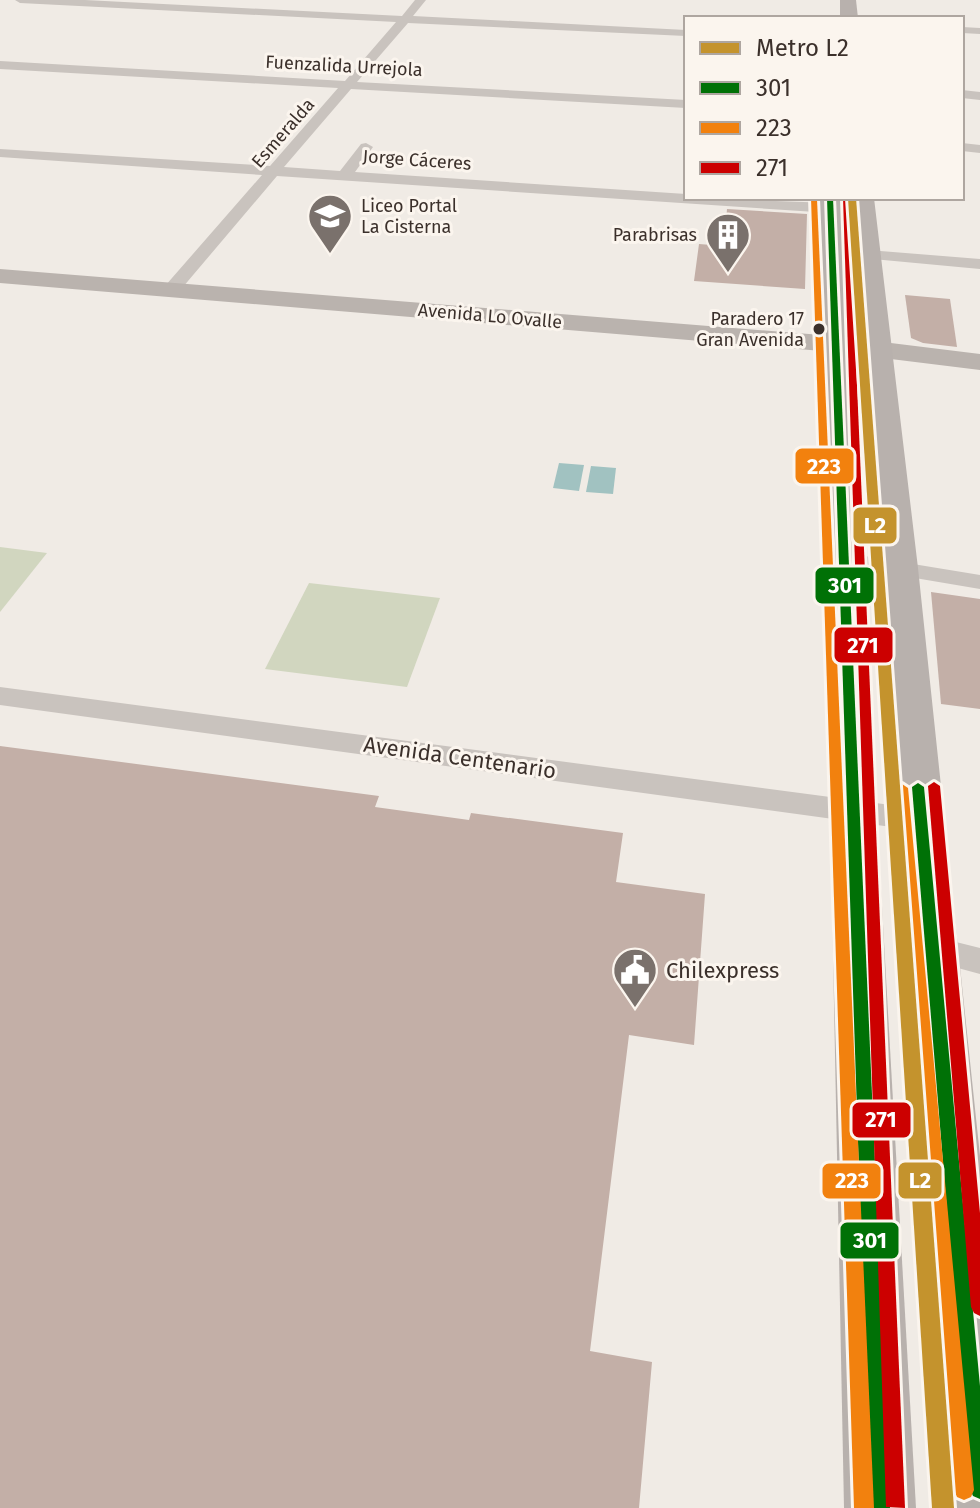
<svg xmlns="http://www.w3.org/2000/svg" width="980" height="1508" font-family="'Fira Sans',sans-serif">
<rect width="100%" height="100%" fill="#f0ebe5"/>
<g fill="#d1d6bf">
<polygon points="0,547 47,553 0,612"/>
<polygon points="309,583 440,598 407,687 265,669"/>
</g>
<g fill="#a1c2c1">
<polygon points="559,463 584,465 579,491 553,488"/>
<polygon points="591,466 616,468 613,494 586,492"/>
</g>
<g fill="#c3afa7">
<polygon points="727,209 807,214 805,289 694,281 699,244 724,246"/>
<polygon points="905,295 950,299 957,347 923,343 911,338"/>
<polygon points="931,592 980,599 980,709 941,704"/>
<polygon points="0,746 379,796 375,807 469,820 471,813 623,833 616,882 705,894 694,1045 629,1035 590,1351 652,1362 639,1508 0,1508"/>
</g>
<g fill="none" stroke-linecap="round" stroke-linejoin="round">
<g fill="#c9c3be" fill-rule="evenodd">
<polygon points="15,0 85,0 402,16 415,0 426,0 413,16 686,30 686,36 408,23 357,82 686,100 686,108 351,89 284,167 340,171 361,144 366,143 373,147 355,172 686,194 686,198 831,203 839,208 831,213 277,176 177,294 165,294 162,290 165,286 262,175 0,157 0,149 270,166 338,88 0,69 0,61 345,81 396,22 20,3"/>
<polygon points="962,27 980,28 980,34 962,33"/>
<polygon points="962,90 980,92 980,100 962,98"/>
<polygon points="962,143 980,145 980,153 962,151"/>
<polygon points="868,250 980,259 980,269 862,258 860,255 862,252"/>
<polygon points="846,553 980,575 980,589 838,565 834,560 838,555"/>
<polygon points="0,687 921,809 931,812 936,820 931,828 921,831 0,705"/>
<polygon points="932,936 980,948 980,974 921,958 916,949 921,940"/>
</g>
<polygon fill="#bab3ae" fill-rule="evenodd" points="0,269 834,336 980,354 980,370 834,352 0,283"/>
<g fill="#b8b1ad" fill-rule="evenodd">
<polygon points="840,0 856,0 858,18 840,18"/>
<polygon points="818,198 842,198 916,1508 844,1508"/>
<polygon points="850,198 874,198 918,568 980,1156 980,1508 953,1508 945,1489 880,568"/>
</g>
<g stroke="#fbf5ee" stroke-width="6">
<g id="bus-1">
<polygon points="827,198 833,198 890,1508 870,1508"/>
<polygon points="918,783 924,787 980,1386 980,1499 973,1496 970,1489 912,787"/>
</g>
</g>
<g stroke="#fbf5ee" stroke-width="6">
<g id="bus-2">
<polygon points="811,198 817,199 874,1508 854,1508"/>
<polygon points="902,784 908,788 974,1490 971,1497 964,1500 957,1497 954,1490 896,788"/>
</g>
</g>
<g stroke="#fbf5ee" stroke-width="6">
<g id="bus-3">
<polygon points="843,198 849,198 905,1508 886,1507"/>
<polygon points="934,782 940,786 980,1213 980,1316 974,1313 971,1307 928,786"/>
</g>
</g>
<use href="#bus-1" fill="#007106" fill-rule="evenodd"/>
<use href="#bus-2" fill="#f2810e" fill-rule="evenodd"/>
<use href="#bus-3" fill="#c00" fill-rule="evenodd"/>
<g stroke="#fbf5ee" stroke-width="6">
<polygon id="metro-1" points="848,198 856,198 954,1508 932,1508"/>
</g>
<use href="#metro-1" fill="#c4932d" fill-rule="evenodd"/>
</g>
<defs>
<g id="school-pin" transform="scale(2.3)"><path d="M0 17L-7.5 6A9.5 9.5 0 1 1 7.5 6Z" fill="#7a716c" stroke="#fbf5ee"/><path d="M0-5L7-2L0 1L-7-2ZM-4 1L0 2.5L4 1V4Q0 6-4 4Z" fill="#fff"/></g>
<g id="building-pin" transform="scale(2.3)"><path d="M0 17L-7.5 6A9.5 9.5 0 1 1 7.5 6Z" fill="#7a716c" stroke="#fbf5ee"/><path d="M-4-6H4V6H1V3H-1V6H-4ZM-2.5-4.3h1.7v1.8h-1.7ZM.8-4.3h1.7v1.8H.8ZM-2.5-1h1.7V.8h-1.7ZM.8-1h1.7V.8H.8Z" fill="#fff"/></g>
<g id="civic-pin" transform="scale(2.3)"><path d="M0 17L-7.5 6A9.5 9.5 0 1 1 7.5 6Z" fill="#7a716c" stroke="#fbf5ee"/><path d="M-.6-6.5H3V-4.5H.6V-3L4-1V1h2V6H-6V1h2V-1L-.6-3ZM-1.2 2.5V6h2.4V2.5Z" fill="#fff"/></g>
</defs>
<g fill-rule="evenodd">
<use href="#school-pin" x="330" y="216"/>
<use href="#building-pin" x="728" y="235"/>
<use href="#civic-pin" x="635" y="970"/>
</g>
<circle fill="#3b302b" stroke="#fbf5ee" stroke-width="3" cx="819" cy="329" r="7"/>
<g text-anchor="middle" stroke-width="6" stroke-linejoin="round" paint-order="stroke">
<g font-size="18" fill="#3b302b" stroke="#fbf5ee">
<text transform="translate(344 66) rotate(3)" y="6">Fuenzalida Urrejola</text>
<text transform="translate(283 133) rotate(-49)" y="6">Esmeralda</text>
<text transform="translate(417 160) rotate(4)" y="6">Jorge Cáceres</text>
<text transform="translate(490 316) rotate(5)" y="6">Avenida Lo Ovalle</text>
</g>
<g font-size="18" fill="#3b302b" stroke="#fbf5ee" text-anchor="start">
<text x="361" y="212">Liceo Portal<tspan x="361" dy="21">La Cisterna</tspan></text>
<text x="697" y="241" text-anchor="end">Parabrisas</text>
</g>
<g font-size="18" fill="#3b302b" stroke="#fbf5ee" text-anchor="end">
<text x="804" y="325">Paradero 17<tspan x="804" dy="21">Gran Avenida</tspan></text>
</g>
<g font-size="22" fill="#3b302b" stroke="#fbf5ee">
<text transform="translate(460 757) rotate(8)" y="8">Avenida Centenario</text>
</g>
<g font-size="22" fill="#3b302b" stroke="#fbf5ee" text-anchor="start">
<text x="666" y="978">Chilexpress</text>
</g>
</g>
<g stroke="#fbf5ee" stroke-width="3">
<rect x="794" y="447" width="61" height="38" rx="8" fill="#f2810e"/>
<rect x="852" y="506" width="46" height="39" rx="8" fill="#c4932d"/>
<rect x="814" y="566" width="61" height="39" rx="8" fill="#007106"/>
<rect x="833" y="626" width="61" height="38" rx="8" fill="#c00"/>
<rect x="851" y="1101" width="61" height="38" rx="8" fill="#c00"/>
<rect x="897" y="1161" width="46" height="39" rx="8" fill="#c4932d"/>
<rect x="821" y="1162" width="61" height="38" rx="8" fill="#f2810e"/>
<rect x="839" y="1221" width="61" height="39" rx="8" fill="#007106"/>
</g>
<g font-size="22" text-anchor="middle" font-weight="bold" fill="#fff">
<text x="824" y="474">223</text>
<text x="875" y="533">L2</text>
<text x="845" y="593">301</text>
<text x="863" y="653">271</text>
<text x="881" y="1127">271</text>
<text x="920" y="1188">L2</text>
<text x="852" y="1188">223</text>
<text x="870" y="1248">301</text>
</g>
<rect x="684" y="16" width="280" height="184" fill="#fbf5ee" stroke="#aea6a0" stroke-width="2"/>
<rect x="700" y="42" width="40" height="12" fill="#c4932d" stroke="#aea6a0" stroke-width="2"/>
<text x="756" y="56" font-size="24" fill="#3b302b">Metro L2</text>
<rect x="700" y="82" width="40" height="12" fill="#007106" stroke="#aea6a0" stroke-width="2"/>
<text x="756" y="96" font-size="24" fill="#3b302b">301</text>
<rect x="700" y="122" width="40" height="12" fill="#f2810e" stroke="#aea6a0" stroke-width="2"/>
<text x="756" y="136" font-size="24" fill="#3b302b">223</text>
<rect x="700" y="162" width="40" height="12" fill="#cc0000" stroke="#aea6a0" stroke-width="2"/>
<text x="756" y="176" font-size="24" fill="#3b302b">271</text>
</svg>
